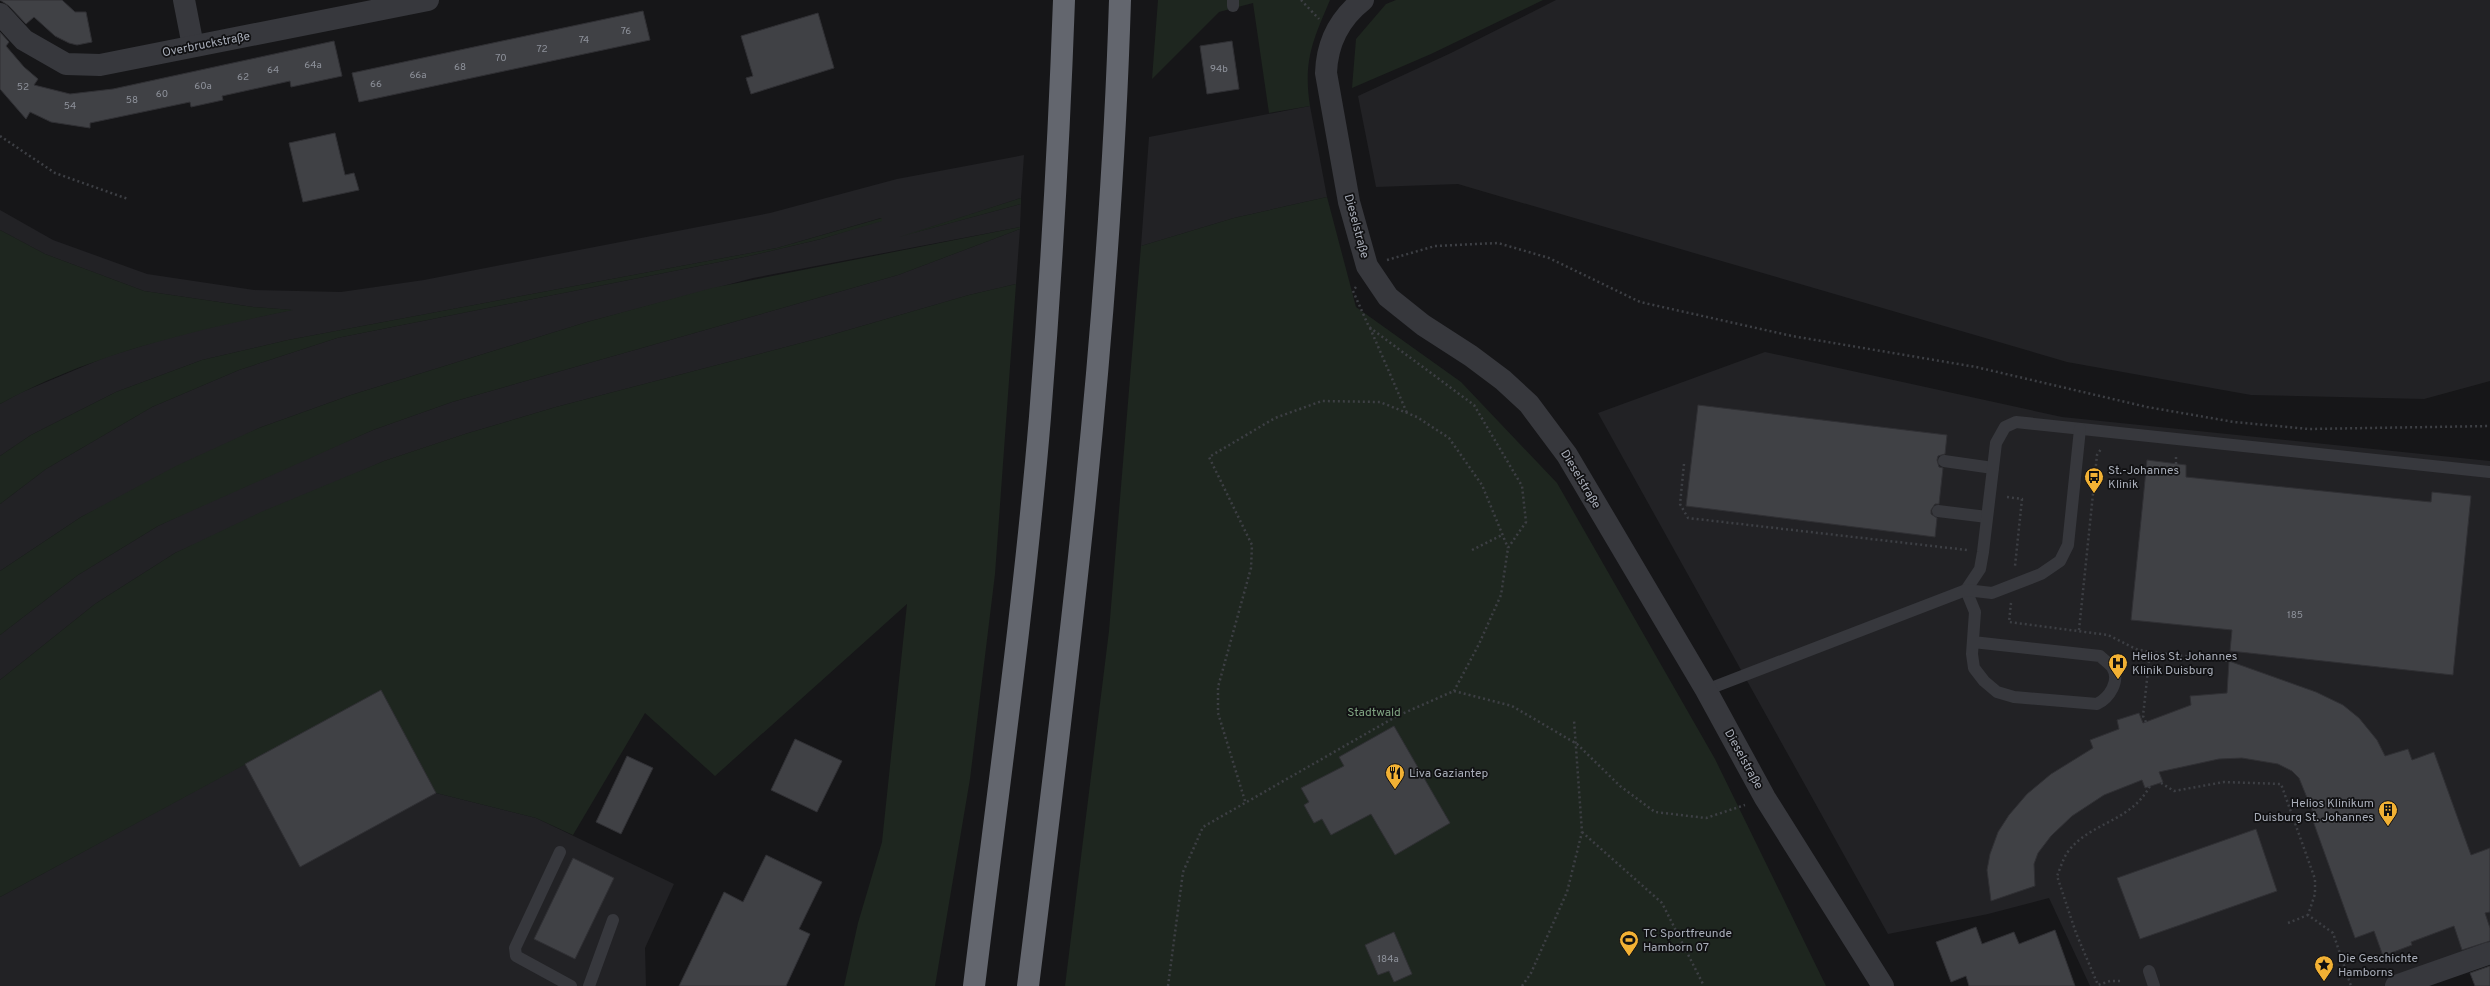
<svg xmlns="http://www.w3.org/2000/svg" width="2490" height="986" font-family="Overpass,sans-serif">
<rect width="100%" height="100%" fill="#161618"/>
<g fill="#222225">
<polygon points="1556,0 2490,0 2490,381 2424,399 2251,395 2067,362 1458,184 1376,187 1358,96 1451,53"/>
<polygon points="1310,106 1327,197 1234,218 1141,246 1149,137"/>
<polygon points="1024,155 1021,198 913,233 1021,204 1020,227 753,278 587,322 351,395 259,428 81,517 0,571 0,504 46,469 152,407 239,370 337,338 749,256 821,239 882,220 881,218 777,248 288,340 202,360 116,392 31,435 0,456 0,404 20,393 106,357 194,330 291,310 253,307 144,291 45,254 0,230 0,210 53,240 147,274 254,290 341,292 424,280 770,213 897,179"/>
<polygon points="1020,229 1016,284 969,295 824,337 556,407 465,434 384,461 175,553 95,604 0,680 0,635 78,575 158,526 251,482 373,430 452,402 898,275"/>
<polygon points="1765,352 2062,417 2490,461 2490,948 2385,986 2090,986 2049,898 1988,914 1888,934 1598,413"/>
<polygon points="381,690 436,793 536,818 674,884 645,948 646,986 0,986 0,897"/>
</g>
<g fill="#1e261f">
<path d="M1158,0H1330C1313,40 1303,61 1310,106L1269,113L1253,3L1219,12L1152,79Z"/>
<polygon points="1396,0 1543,0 1431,54 1352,88 1356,39 1386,4"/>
<polygon points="1327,197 1356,307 1461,382 1557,483 1715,759 1826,986 1065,986 1109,631 1141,246 1234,218"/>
<polygon points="1021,198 1021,204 899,237"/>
<polygon points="882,218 882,221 821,239 749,256 337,338 239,370 152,407 46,469 0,504 0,456 31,435 116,392 202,360 288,340 777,248"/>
<polygon points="1020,227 1020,229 898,275 452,402 373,430 158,526 78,575 0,635 0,571 81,517 176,466 259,428 351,395 587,322 712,288"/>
<path d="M0,230L45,254L144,291L253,307L293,310C192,331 91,354 0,404Z"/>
<polygon points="1016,284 995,574 970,779 935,986 844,986 858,923 882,842 907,604 715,776 645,713 573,835 536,818 436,793 381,691 0,897 0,680 95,604 175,553 261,512 384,461 465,434 556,407 824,337 969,295"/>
</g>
<g fill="#404145" stroke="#303034">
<polygon points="0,0 62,0 75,12 86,12 92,42 77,45 69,43 55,36 34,17 26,24 9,6"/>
<polygon points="643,11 650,40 359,102 352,73"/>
<polygon points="818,13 834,68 751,94 746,78 753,76 741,36"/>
<polygon points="0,32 9,42 6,46 24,67 38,79 34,85 70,94 113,89 334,41 342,76 291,87 290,81 222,96 223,100 191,107 190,102 90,123 90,128 51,122 30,112 26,119 0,89"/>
<polygon points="1232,41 1239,89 1207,94 1200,46"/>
<polygon points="335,133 345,175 354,173 359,190 303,202 289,143"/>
<polygon points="1698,405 1947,435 1945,454 1938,456 1937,460 1939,467 1943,468 1939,504 1935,504 1931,510 1931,514 1937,518 1935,537 1686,506"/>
<polygon points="2147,460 2186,465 2186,477 2431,502 2432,492 2471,496 2453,675 2230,651 2232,630 2131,620"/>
<polygon points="2229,661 2316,692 2343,705 2359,718 2377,740 2385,756 2408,749 2412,760 2434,752 2471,855 2490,848 2490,912 2485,913 2490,928 2490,941 2462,950 2454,926 2411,942 2412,945 2383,956 2374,931 2355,938 2313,821 2316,820 2299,778 2292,771 2278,764 2242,758 2219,759 2159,772 2163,782 2145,788 2142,780 2104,795 2072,816 2051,836 2038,853 2034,864 2035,886 1991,901 1987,870 1990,854 1998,832 2009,815 2027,794 2051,774 2093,748 2090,740 2119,729 2117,720 2139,713 2143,723 2191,705 2190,696 2227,693"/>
<polygon points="381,690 436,793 300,867 245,764"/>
<polygon points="1394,726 1450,823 1395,855 1371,814 1331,835 1322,819 1314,823 1304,805 1309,802 1301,788 1344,766 1339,757"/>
<polygon points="795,739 842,761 817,812 771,790"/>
<polygon points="627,756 653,768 621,834 596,822"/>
<polygon points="2256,829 2277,891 2140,939 2117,878"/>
<polygon points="766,855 822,882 799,929 810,934 786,986 679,986 724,892 743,902"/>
<polygon points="573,858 614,878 575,959 534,939"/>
<polygon points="1976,927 1982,944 2014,932 2019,944 2055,930 2075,986 1969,986 1966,976 1951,982 1936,942"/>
<polygon points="1394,932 1412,974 1394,982 1389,971 1378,975 1365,945"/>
<polygon points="2490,966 2490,986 2475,986 2470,973"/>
</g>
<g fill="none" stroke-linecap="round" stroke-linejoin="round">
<g stroke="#3d3f44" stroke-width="2.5" stroke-dasharray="2 3" stroke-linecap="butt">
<polyline points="1301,0 1319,19"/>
<polyline points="0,136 55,173 128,199"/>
<polyline points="1387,260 1435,246 1498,243 1549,258 1640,302 1792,336 1976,367 2147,407 2234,422 2309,429 2490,426"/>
<polyline points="1356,287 1353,291 1369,327 1474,405 1522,486 1526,522 1508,548 1501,595 1479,644 1454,691"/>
<polyline points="1370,328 1407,413"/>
<polyline points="1684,464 1680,504 1688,518 1967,550"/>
<polyline points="2176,464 2176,455"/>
<polyline points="2007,497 2022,499 2015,566"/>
<polyline points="1472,550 1502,535"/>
<polyline points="2011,603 2009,622 2108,635 2136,649 2150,652 2229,661"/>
<polyline points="2079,630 2097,455 2101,449"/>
<polyline points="2146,722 2143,716 2150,652"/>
<polyline points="2161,783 2174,791 2224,782 2281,784 2315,879 2315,894 2308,915 2333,933 2351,986"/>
<polyline points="1245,801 1218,713 1218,687 1251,568 1252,545 1209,457 1275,418 1322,401 1380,402 1417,417 1449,438 1482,485 1508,548"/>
<polyline points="1582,832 1662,903 1704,986"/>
<polyline points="2288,923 2308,915"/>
<path d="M2120,981H2110L2098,985L2076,933L2057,876C2060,869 2063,859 2067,853C2089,822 2130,823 2150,786"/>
<polyline points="1168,986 1183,872 1203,827 1397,716 1454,691 1512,706 1577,744 1620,786 1655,812 1706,818 1745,805"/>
<polyline points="1522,986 1531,973 1567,892 1582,832 1574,720"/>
</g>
<g stroke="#37383d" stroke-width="12">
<polyline points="1233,0 1233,6"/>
<polyline points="1944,461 1993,468"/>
<polyline points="1938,511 1987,517"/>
<polyline points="1966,590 1980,569 1983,552 1996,443 2005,427 2016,422 2490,472"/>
<path d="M1966,590L1975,612L1972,654L1974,668L1984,681L1997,692L2014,697L2097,704C2109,698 2121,681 2112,667C2109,663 2104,660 2100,656L1973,642"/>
<polyline points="1706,690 1966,590 1992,593 2041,574 2060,561 2068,545 2080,429"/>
<polyline points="560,852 515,948 516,956 571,986"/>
<polyline points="2149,971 2154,986"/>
<polyline points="589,986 613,920"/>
</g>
<g stroke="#37383d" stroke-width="22">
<polyline points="184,0 193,46"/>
<polyline points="0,14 24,40 66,64 100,65 428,0"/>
<polyline points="2396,986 2490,953"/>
</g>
<path stroke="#37383d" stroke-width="22" d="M1363,0C1340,18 1327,43 1326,73L1349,202L1367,266L1388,297L1423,325L1471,356L1503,380L1529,404L1567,455L1706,690L1765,798L1883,986"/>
<g stroke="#63666e" stroke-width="22">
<path d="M974,986C997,797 1024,608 1040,417C1051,279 1059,139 1064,0"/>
<path d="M1028,986C1069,658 1110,330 1120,0"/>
</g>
</g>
<defs>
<g id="bus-pin" transform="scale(1)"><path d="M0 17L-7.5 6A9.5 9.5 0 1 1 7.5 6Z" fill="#f2b134" stroke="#111113"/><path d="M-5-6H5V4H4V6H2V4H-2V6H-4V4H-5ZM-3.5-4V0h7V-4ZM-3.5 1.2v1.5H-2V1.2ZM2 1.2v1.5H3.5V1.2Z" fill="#111"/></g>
<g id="hospital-pin" transform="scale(1)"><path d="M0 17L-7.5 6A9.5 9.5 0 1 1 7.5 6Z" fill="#f2b134" stroke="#111113"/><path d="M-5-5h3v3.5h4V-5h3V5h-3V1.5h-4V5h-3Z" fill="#111"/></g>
<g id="restaurant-pin" transform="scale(1)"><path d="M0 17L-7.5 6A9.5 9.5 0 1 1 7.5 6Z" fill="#f2b134" stroke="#111113"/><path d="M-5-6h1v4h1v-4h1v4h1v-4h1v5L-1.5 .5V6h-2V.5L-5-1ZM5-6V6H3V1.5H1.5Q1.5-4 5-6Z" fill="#111"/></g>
<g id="building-pin" transform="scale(1)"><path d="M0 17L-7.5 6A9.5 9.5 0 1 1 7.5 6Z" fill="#f2b134" stroke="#111113"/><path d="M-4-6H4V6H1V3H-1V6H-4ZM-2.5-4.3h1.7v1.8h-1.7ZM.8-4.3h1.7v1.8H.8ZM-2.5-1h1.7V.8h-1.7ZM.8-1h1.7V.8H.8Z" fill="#111"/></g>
<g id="stadium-pin" transform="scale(1)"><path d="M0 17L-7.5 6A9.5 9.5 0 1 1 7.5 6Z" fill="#f2b134" stroke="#111113"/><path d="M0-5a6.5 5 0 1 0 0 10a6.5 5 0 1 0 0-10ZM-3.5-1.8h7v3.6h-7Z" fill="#111"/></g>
<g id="sight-pin" transform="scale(1)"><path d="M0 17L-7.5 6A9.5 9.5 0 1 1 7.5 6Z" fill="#f2b134" stroke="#111113"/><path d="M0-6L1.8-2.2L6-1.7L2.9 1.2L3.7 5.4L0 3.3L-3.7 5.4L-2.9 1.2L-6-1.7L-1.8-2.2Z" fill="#111"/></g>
</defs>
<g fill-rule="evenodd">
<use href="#bus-pin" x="2094" y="477"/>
<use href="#hospital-pin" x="2118" y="663"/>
<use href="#restaurant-pin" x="1395" y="773"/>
<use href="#building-pin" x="2388" y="810"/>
<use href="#stadium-pin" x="1629" y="940"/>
<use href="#sight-pin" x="2324" y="965"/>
</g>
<g text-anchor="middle" stroke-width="3.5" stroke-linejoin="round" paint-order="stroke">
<g font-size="10" fill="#8e929b">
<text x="626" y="34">76</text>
<text x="584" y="43">74</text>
<text x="542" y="52">72</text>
<text x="501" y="61">70</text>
<text x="313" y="68">64a</text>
<text x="460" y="70">68</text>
<text x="1219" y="72">94b</text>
<text x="273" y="73">64</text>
<text x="418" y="78">66a</text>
<text x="243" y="80">62</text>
<text x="376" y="87">66</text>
<text x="203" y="89">60a</text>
<text x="23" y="90">52</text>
<text x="162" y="97">60</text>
<text x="132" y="103">58</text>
<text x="70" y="109">54</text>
<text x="2295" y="618">185</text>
<text x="1388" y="962">184a</text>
</g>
<g font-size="12" fill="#a8adb8" stroke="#111113">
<text transform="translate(206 44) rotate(-11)" y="4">Overbruckstraße</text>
<text transform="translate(1357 226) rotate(75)" y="4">Dieselstraße</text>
<text transform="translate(1581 479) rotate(59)" y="4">Dieselstraße</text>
<text transform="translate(1744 759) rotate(61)" y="4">Dieselstraße</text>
</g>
<g font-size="12" fill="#a8adb8" stroke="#111113" text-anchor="start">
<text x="2108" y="474">St.-Johannes<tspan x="2108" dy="14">Klinik</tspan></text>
<text x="2132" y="660">Helios St. Johannes<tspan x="2132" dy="14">Klinik Duisburg</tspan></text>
<text x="1409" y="777">Liva Gaziantep</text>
<text x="2374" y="807" text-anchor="end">Helios Klinikum<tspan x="2374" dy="14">Duisburg St. Johannes</tspan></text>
<text x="1643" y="937">TC Sportfreunde<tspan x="1643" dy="14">Hamborn 07</tspan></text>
<text x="2338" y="962">Die Geschichte<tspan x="2338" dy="14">Hamborns</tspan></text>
</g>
<g font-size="12" fill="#7fa381" stroke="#111113">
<text x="1374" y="716">Stadtwald</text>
</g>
</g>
</svg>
